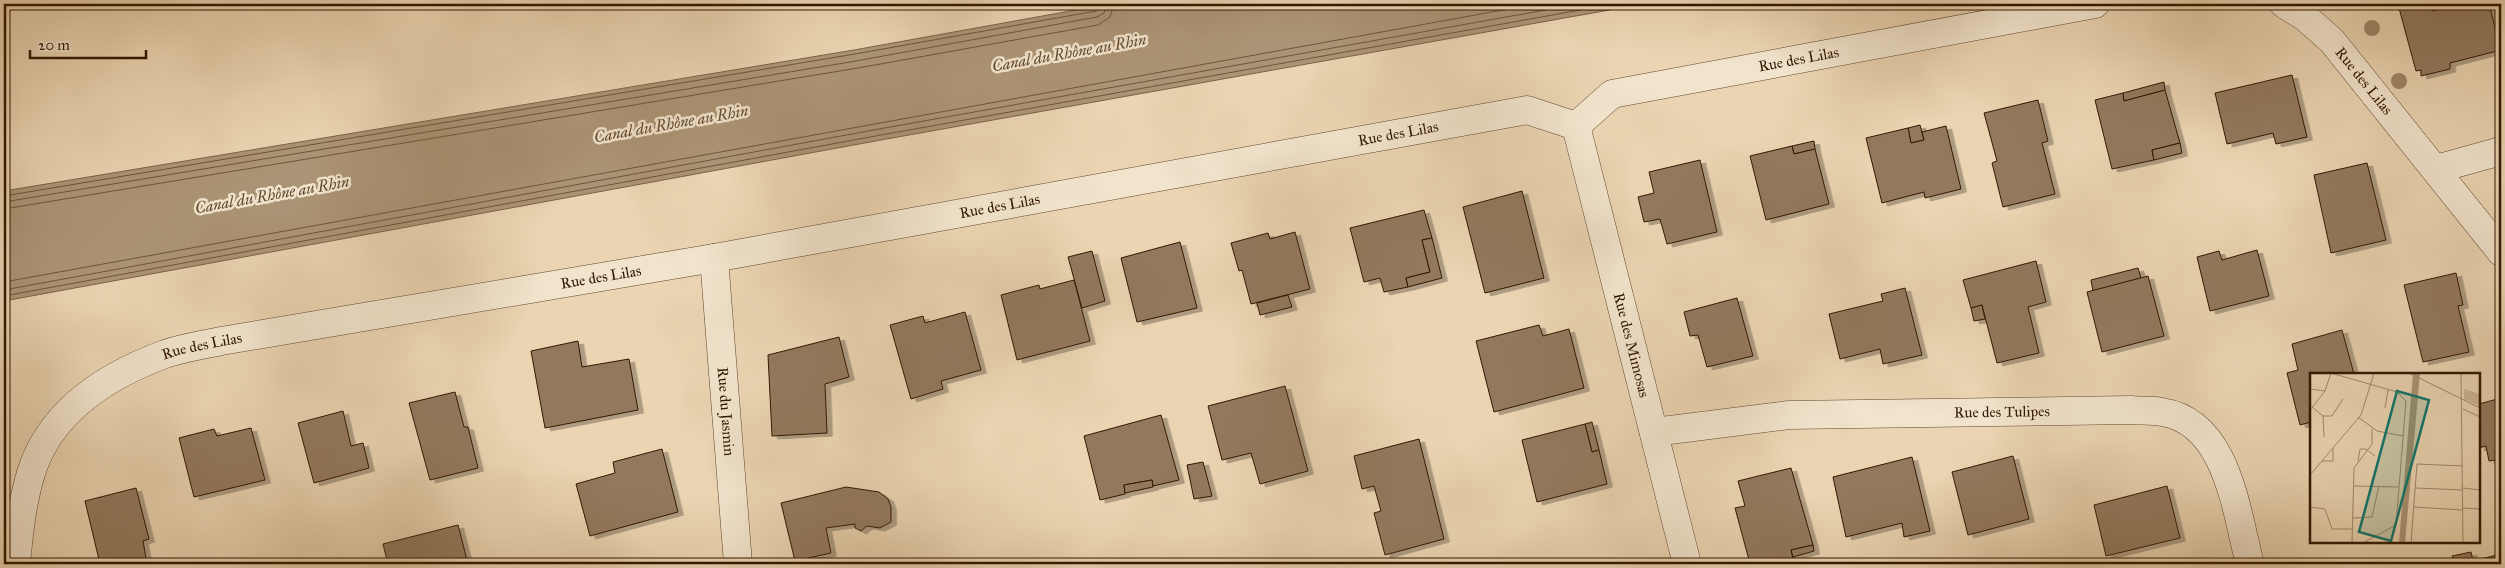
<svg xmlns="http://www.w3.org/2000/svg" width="2505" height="568" font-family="'IM FELL Great Primer',serif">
<defs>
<filter id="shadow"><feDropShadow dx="5.5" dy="3" stdDeviation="0" flood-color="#0004"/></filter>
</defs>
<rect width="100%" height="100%" fill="#ead4b1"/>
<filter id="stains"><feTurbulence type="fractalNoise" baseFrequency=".004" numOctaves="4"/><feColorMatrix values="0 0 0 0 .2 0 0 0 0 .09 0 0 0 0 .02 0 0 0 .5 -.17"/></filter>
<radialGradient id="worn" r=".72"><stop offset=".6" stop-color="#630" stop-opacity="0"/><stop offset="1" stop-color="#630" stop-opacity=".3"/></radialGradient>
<polygon fill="#ab9475" stroke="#7b6247" points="1109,4 1643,4 881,140 4,301 4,191 854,50"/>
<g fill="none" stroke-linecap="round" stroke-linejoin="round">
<g stroke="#6e563b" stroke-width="1">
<polyline points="4,196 855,54 1096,11 1100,8 1101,4"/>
<polyline points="4,202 856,61 1097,17 1104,13 1107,4"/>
<polyline points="4,209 858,68 1098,25 1110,17 1114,4"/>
<polyline points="4,282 1536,4"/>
<polyline points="4,290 879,129 1579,4"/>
<polyline points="4,296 881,135 1614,4"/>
</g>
</g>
<g fill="#92795d" stroke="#321701" filter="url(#shadow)">
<polygon points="2417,4 2431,4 2433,11 2459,4 2489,4 2501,50 2450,63 2450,69 2421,76 2421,70 2416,71 2399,8"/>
<polygon points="2292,75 2307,137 2276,144 2273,133 2227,144 2215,93"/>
<polygon points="2164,82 2165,90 2124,101 2123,93"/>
<polygon points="2165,90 2180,143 2152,150 2154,160 2112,169 2095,100 2123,93 2124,101"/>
<polygon points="2038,100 2048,141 2042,143 2055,194 2003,207 1992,163 1997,161 1984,113"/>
<polygon points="1920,125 1924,140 1911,143 1908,128"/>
<polygon points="1946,126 1961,189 1925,198 1924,192 1882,203 1866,138 1908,128 1911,143 1924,140 1922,132"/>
<polygon points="1814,141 1815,149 1794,154 1792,146"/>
<polygon points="2180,143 2182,153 2154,160 2152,150"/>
<polygon points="1792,146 1794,154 1815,149 1829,204 1766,220 1750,156"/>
<polygon points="1700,160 1717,232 1667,244 1660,219 1644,222 1638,197 1654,193 1649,172"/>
<polygon points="2367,163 2386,240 2331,253 2314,175"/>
<polygon points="1522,191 1544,278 1485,293 1463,207"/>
<polygon points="1424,210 1432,238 1422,240 1430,272 1406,278 1408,287 1384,292 1380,278 1364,282 1350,228"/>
<polygon points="1295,232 1310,289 1251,304 1242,270 1239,271 1231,243 1268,233 1270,239"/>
<polygon points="1432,238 1442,278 1408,287 1406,278 1430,272 1422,240"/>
<polygon points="1180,242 1197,308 1137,322 1121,258"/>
<polygon points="2257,250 2269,296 2210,311 2197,257 2219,251 2222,260"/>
<polygon points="1092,251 1105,301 1082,308 1068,257"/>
<polygon points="2036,261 2046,302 2028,307 2039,353 1997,363 1982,305 1971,308 1963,280"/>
<polygon points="2138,268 2141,278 2093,291 2091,280"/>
<polygon points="2456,273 2463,305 2458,306 2469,352 2423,362 2404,285"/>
<polygon points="2148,276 2164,336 2102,352 2087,292"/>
<polygon points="1074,280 1090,341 1017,360 1001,295 1039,285 1040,289"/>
<polygon points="1905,288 1922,355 1883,364 1880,349 1840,359 1829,314 1883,301 1881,294"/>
<polygon points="1288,295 1292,307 1260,315 1257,303"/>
<polygon points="1737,298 1753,356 1707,367 1698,335 1690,336 1684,312"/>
<polygon points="1982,305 1985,319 1974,321 1971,308"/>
<polygon points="965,312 981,370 941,381 943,389 911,399 890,325 923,316 925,323"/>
<polygon points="1539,325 1543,336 1569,329 1584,388 1494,412 1476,341"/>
<polygon points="2342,330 2354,374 2311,374 2311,422 2300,425 2287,373 2298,370 2292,344"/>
<polygon points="839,337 849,377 825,384 827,433 772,436 768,355"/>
<polygon points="578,341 582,367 629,359 638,410 545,428 531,351"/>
<polygon points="1285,386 1308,471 1260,484 1251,453 1222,460 1208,406"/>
<polygon points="455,392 464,427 468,427 478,468 430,480 409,403"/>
<polygon points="2501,398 2501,459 2489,461 2486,446 2479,448 2479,404"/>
<polygon points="343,411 351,446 363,443 369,468 314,483 298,423"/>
<polygon points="1161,415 1179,480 1153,486 1152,480 1124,485 1125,494 1100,500 1084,436"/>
<polygon points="1592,422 1599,450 1592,452 1585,424"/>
<polygon points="1585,424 1592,452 1599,450 1607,484 1537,502 1522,440"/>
<polygon points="251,428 265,480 194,497 179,438 214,429 217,436"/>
<polygon points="1419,439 1444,539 1385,555 1374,513 1381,511 1374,486 1362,489 1354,456"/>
<polygon points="662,449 678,512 590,536 576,484 615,473 613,462"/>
<polygon points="2013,456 2029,519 1968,535 1952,472"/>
<polygon points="1912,457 1930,531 1904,537 1902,523 1846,537 1833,477"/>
<polygon points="1203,462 1212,496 1194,499 1187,465"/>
<polygon points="1791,468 1813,545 1791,550 1794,564 1758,564 1757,558 1749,560 1735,508 1745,506 1738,481"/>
<polygon points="1152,480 1153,487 1125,493 1124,485"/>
<polygon points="2167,486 2180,538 2106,556 2094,505"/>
<polygon points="846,487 879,492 888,499 891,507 891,522 880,528 867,526 861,531 855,528 855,524 826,528 831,553 795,561 781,503"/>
<polygon points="136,488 149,539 143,541 147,564 100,564 85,501"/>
<polygon points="458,525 468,564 388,564 383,544"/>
<polygon points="1813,545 1814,551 1793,557 1791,550"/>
<polygon points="2471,552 2473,561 2501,554 2501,564 2455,564 2452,556"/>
</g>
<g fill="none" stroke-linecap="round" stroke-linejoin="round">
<g stroke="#60462d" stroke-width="29">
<g id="street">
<path id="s1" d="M2284,4L2305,17L2332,41L2501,252"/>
<path id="s2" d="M1576,126L1612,94L2095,4"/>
<path id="s3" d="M1576,126L1687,564"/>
<polyline points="2436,169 2501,151"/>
<path id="s4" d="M714,258L738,564"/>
<path id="s5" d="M1654,432L1789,415L2131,410C2141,411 2152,410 2162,412C2228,422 2236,512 2250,564"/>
<path id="s6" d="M16,564C19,532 22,501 32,470C52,410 108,375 165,354C183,348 203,345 221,341L714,258L1527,110L1576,126"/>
</g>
</g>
<use href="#street" stroke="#f1e3cc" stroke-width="28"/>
</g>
<g fill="#9e8668">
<circle cx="2372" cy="28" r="8"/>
<circle cx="2399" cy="81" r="8"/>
</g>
<g text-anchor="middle" stroke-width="5" stroke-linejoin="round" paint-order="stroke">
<g font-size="15" fill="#321701" stroke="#f1e3cc">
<text dy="5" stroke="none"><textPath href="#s2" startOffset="238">Rue des Lilas</textPath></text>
<text dy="5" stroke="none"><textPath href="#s1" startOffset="112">Rue des Lilas</textPath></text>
<text dy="5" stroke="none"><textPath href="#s6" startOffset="1531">Rue des Lilas</textPath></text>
<text dy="5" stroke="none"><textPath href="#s6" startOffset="1126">Rue des Lilas</textPath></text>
<text dy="5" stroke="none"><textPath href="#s6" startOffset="721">Rue des Lilas</textPath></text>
<text dy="5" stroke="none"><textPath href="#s3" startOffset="226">Rue des Mimosas</textPath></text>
<text dy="5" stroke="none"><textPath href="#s6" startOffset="316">Rue des Lilas</textPath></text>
<text dy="5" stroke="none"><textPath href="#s4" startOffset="154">Rue du Jasmin</textPath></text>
<text dy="5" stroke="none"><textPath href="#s5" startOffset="349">Rue des Tulipes</textPath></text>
</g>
<g font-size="16" font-style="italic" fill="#62492f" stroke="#f1e3cc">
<text transform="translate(1069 52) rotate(-10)" y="6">Canal du Rhône au Rhin</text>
<text transform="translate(671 123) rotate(-10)" y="6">Canal du Rhône au Rhin</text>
<text transform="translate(272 194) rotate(-10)" y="6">Canal du Rhône au Rhin</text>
</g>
</g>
<g transform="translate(2310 373)">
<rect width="170" height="170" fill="#ead4b1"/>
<path d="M154,16L170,21V33L154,26Z" fill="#cbb493"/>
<path d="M103,0H110L95,170H89Z" fill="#ab9475"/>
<path fill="none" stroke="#a0886b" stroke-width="1" d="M21,0L87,19L96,28L86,152L53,170M99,0L170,35M151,0L153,170M0,16L15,18M2,34L13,43H22L33,26M75,35L78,17M153,36L170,44M0,37L15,18L21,0M13,43L14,64M48,44L67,58L93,63M12,88H23V75M48,88L50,76H56L65,83M0,102L51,42L64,0M44,113L88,114M105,115L153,117M153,115L170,117M0,134L15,136L22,156H42M104,134L153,137M153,135L170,136M43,145L62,144L69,113M42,170L44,95L62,71V56M101,170L107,91L153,93"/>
<path fill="#0f766e" fill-opacity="0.15" stroke="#0f766e" stroke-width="2.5" d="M87,18L119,27L81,168L49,159Z"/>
<rect width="170" height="170" fill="none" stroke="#321701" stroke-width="2.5"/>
</g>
<rect width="2505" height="568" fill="none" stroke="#ead4b1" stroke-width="20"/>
<rect x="5" y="5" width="2495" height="558" fill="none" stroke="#321701" stroke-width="2.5"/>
<rect x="10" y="10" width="2485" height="548" fill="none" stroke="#321701"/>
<path d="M30 50v8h116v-8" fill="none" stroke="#321701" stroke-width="2.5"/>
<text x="38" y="50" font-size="15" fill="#321701" stroke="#f1e3cc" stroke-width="4" paint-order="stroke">20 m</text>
<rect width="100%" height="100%" filter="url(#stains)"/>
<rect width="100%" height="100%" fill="url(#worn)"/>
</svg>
